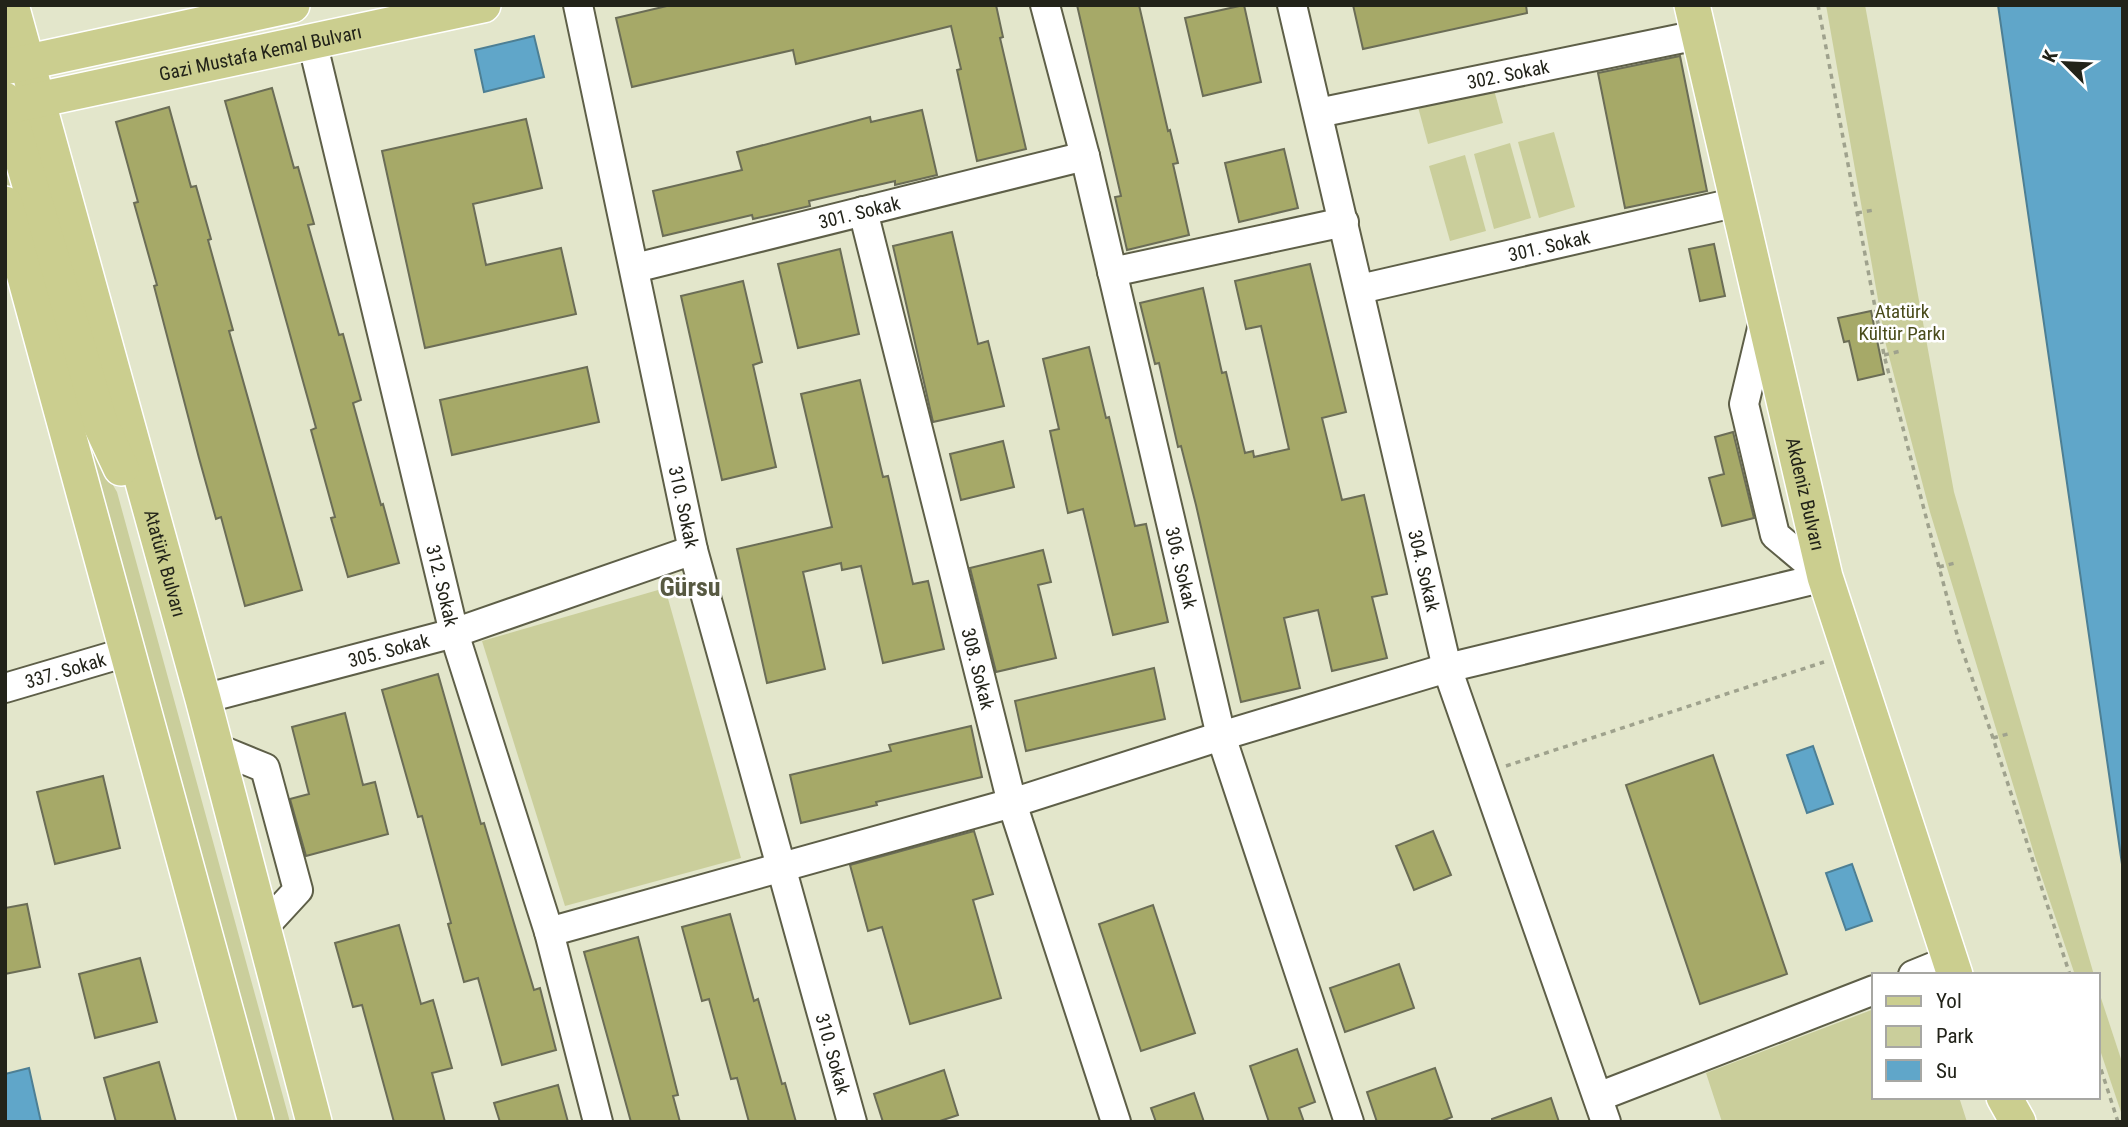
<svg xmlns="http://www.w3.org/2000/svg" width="2128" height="1127" font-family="'Roboto Condensed',sans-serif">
<rect width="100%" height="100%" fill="#e3e6cb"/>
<g fill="#cace9b">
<polygon points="1826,5 1865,5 1954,492 2094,975 2075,975 2036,860 1930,512 1886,345"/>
<polygon points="1493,86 1503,123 1428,144 1418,107"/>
<polygon points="1554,132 1575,207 1539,218 1518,142"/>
<polygon points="1510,143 1531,218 1494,229 1474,154"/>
<polygon points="1465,155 1486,231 1450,241 1429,166"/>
<polygon points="8,164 83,434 117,492 290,1122 268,1122 5,177 5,165"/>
<polygon points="665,588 741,858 565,906 482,641"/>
<polygon points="2098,989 2123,1065 2123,1118 2098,1044"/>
<polygon points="1874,1009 1874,1097 1959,1097 1967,1122 1722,1122 1706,1073"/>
</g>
<g fill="#60a6c9" stroke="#4d7f94" stroke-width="2">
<polygon points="1998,5 2123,5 2123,871"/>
<polygon points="534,36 544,77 484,92 475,50"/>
<polygon points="1813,746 1833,804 1807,813 1787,755"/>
<polygon points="1852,864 1872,921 1846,930 1826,873"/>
<polygon points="29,1068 41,1122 5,1122 5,1074"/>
</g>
<g fill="#a6a968" stroke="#6b6d56" stroke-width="2">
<polygon points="671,5 996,5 1003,37 1000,38 1026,149 977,161 957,70 961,69 951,26 796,64 793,50 632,87 616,18"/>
<polygon points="1077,5 1139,5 1168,131 1170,130 1178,163 1173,164 1189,235 1127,250 1115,197 1121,196"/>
<polygon points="1244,5 1261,82 1203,96 1185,18"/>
<polygon points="1353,5 1526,5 1527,13 1363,49"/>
<polygon points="1680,56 1707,191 1625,208 1598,73"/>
<polygon points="272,88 294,168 298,167 314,224 308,225 339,335 343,334 361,400 353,403 381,505 383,504 399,563 348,577 331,518 335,517 311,430 316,428 225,101"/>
<polygon points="169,107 191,187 196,186 211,239 208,240 233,330 229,331 302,590 245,606 221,517 216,519 199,458 154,286 157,285 134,203 138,202 116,122"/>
<polygon points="922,110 937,175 895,185 895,181 809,201 810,206 753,219 752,215 663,236 653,191 742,170 737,152 870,117 871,122"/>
<polygon points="526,119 542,188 473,204 486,265 561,248 576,314 425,348 382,151"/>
<polygon points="1284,149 1298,208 1239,222 1225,163"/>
<polygon points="952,232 978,344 988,341 1004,406 933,422 893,246"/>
<polygon points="1714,244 1725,296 1700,301 1689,249"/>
<polygon points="840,249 859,334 798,348 778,264"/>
<polygon points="1310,264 1346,412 1322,418 1342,500 1364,495 1387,594 1372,597 1387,658 1332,671 1318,610 1284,618 1300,688 1241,702 1196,505 1181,446 1178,447 1159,363 1155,364 1140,303 1203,288 1222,373 1226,372 1245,453 1253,451 1254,457 1289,449 1261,326 1246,329 1235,281"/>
<polygon points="743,281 762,362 753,365 776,467 722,480 681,296"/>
<polygon points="1871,311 1884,374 1858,380 1849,341 1844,342 1838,318"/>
<polygon points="1089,347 1106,418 1109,417 1135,526 1146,524 1168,622 1113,635 1083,509 1068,513 1050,431 1059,429 1043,359"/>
<polygon points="587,367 599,422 452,455 440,400"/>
<polygon points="860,380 883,477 888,476 913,584 928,581 944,649 883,663 861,566 842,570 841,563 803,572 825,669 767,683 737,549 832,527 801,394"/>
<polygon points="1733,432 1754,518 1722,526 1709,478 1724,474 1715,437"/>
<polygon points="1003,441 1014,487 961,500 950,454"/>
<polygon points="1043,550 1051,582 1038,585 1056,658 996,672 970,568"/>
<polygon points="1154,668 1165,719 1026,751 1015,701"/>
<polygon points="438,674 481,824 484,823 534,990 540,988 556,1050 502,1065 478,978 464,982 448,924 451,923 422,816 418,817 382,690"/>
<polygon points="345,713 363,785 375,782 388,834 306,856 290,799 309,794 292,727"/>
<polygon points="971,726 982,777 876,802 877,805 801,823 790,775 891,751 889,745"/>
<polygon points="1713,755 1787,974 1700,1004 1626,785"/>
<polygon points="103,776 120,848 55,864 37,792"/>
<polygon points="974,831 993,894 973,900 1001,998 910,1024 882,927 868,931 850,865"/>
<polygon points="1433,831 1451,875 1414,890 1396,846"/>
<polygon points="27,904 40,967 5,974 5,908"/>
<polygon points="1153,905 1195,1033 1141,1051 1099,924"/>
<polygon points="730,914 754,1001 758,999 782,1084 785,1083 796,1122 749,1122 737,1078 731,1079 709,999 702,1001 682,927"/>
<polygon points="399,925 421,1004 433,1000 452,1068 432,1073 445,1122 394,1122 362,1005 353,1007 335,943"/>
<polygon points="638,937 678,1095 673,1096 680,1122 631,1122 584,952"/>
<polygon points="140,958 157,1022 95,1038 79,974"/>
<polygon points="1399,964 1414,1008 1345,1032 1330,988"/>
<polygon points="1297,1049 1315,1102 1299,1108 1304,1122 1269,1122 1250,1066"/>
<polygon points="159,1062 176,1122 116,1122 104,1078"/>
<polygon points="1435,1068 1452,1117 1440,1122 1377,1122 1367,1092"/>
<polygon points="944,1070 958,1115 937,1122 883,1122 874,1094"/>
<polygon points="558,1085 568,1122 500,1122 494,1103"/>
<polygon points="1194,1093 1204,1122 1156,1122 1151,1108"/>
<polygon points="1551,1098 1559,1122 1492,1122 1492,1119"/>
</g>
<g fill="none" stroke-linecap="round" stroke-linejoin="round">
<g stroke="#5e5f48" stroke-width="32">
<g id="minor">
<path id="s1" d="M578,5L693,550L852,1122"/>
<path id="s2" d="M1045,5L1085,156L1221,736L1349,1122"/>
<path id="s3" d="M1292,5L1447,668L1606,1122"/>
<path id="s4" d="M312,41L454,633L549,932L598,1122"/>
<path id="s5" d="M1318,113L1698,35"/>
<path id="s6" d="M863,211L1012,803L1116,1122"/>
<path id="s7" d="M635,268L1085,156"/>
<polyline points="1112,272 1344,222"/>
<path id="s8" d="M1360,289L1738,202"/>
<polyline points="1764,320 1744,404 1775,535 1825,577"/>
<path id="s9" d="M5,688L127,652"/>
<path id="s10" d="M203,699L454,633L693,550"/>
<polyline points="216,748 265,768 298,890 263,928"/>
<polyline points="549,932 1012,803 1221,736 1447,668 1825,577"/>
<polyline points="1913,975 1950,960"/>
<polyline points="1598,1097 1874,990"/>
</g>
</g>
<g stroke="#fff" stroke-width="38">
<g id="major">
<path id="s11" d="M11,5L203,699L314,1122"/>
<path id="s12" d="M1692,5L1825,577L1955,975"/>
<polyline points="5,67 292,5"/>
<polyline points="5,100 100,423 121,468"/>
<path id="s13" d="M5,107L483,5"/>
<polyline points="5,204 256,1122"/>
<polyline points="2004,1097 2018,1122"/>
</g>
</g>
<g stroke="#9fa28d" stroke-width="3.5" stroke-dasharray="5 5" stroke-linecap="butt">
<polyline points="1818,5 1884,355 1939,567 1958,638 1993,738 2070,975"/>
<polyline points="1857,213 1874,210"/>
<polyline points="1884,355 1901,351"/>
<polyline points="1939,567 1955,563"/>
<polyline points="1993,738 2008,734"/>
<polyline points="1506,766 1824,662"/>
<polyline points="2098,1060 2118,1122"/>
</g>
<use href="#minor" stroke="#fff" stroke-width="28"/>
<use href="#major" stroke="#cbce8f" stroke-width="35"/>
</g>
<g text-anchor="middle" stroke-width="5" stroke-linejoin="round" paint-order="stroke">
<g font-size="19" fill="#222319" stroke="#fff">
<text dy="7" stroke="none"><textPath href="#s13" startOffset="261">Gazi Mustafa Kemal Bulvarı</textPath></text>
<text dy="7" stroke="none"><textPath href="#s5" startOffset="194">302. Sokak</textPath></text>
<text dy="7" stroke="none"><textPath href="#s7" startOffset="231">301. Sokak</textPath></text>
<text dy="7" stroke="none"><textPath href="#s8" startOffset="194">301. Sokak</textPath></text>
<text dy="7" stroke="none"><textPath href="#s12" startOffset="502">Akdeniz Bulvarı</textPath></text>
<text dy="7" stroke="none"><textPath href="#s1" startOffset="513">310. Sokak</textPath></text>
<text dy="7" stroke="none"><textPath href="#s11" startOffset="579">Atatürk Bulvarı</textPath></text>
<text dy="7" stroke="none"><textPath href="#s2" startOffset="579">306. Sokak</textPath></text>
<text dy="7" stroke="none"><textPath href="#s3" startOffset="581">304. Sokak</textPath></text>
<text dy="7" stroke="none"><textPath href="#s4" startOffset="560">312. Sokak</textPath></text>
<text dy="7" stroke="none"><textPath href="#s10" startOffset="192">305. Sokak</textPath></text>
<text dy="7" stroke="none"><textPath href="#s9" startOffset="63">337. Sokak</textPath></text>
<text dy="7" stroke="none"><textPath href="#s6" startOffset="472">308. Sokak</textPath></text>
<text dy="7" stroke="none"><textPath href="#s1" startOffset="1080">310. Sokak</textPath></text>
</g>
<g font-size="19" fill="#4a4c1b" stroke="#fff">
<text x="1902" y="318">Atatürk<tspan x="1902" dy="22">Kültür Parkı</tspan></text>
</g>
<g font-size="26" font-weight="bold" fill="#575942" stroke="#fff">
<text x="690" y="596">Gürsu</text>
</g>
</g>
<rect width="2128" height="1127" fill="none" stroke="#222319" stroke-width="14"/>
<rect x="1872" y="973" width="228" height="126" fill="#ffffff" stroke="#a7a7a3" stroke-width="2"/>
<rect x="1886" y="996" width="35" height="10" fill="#cbce8f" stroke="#a7a7a3" stroke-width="2"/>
<text x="1936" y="1008" font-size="21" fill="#222319">Yol</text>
<rect x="1886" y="1026" width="35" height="21" fill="#cace9b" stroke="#a7a7a3" stroke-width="2"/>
<text x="1936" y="1043" font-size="21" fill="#222319">Park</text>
<rect x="1886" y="1060" width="35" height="21" fill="#60a6c9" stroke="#a7a7a3" stroke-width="2"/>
<text x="1936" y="1078" font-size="21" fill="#222319">Su</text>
<g transform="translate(2065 63) rotate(294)" stroke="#ffffff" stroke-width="5" paint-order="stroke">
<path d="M0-5L12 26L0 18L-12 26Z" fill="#222319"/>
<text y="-10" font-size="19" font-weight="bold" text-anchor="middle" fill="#222319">K</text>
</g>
</svg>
